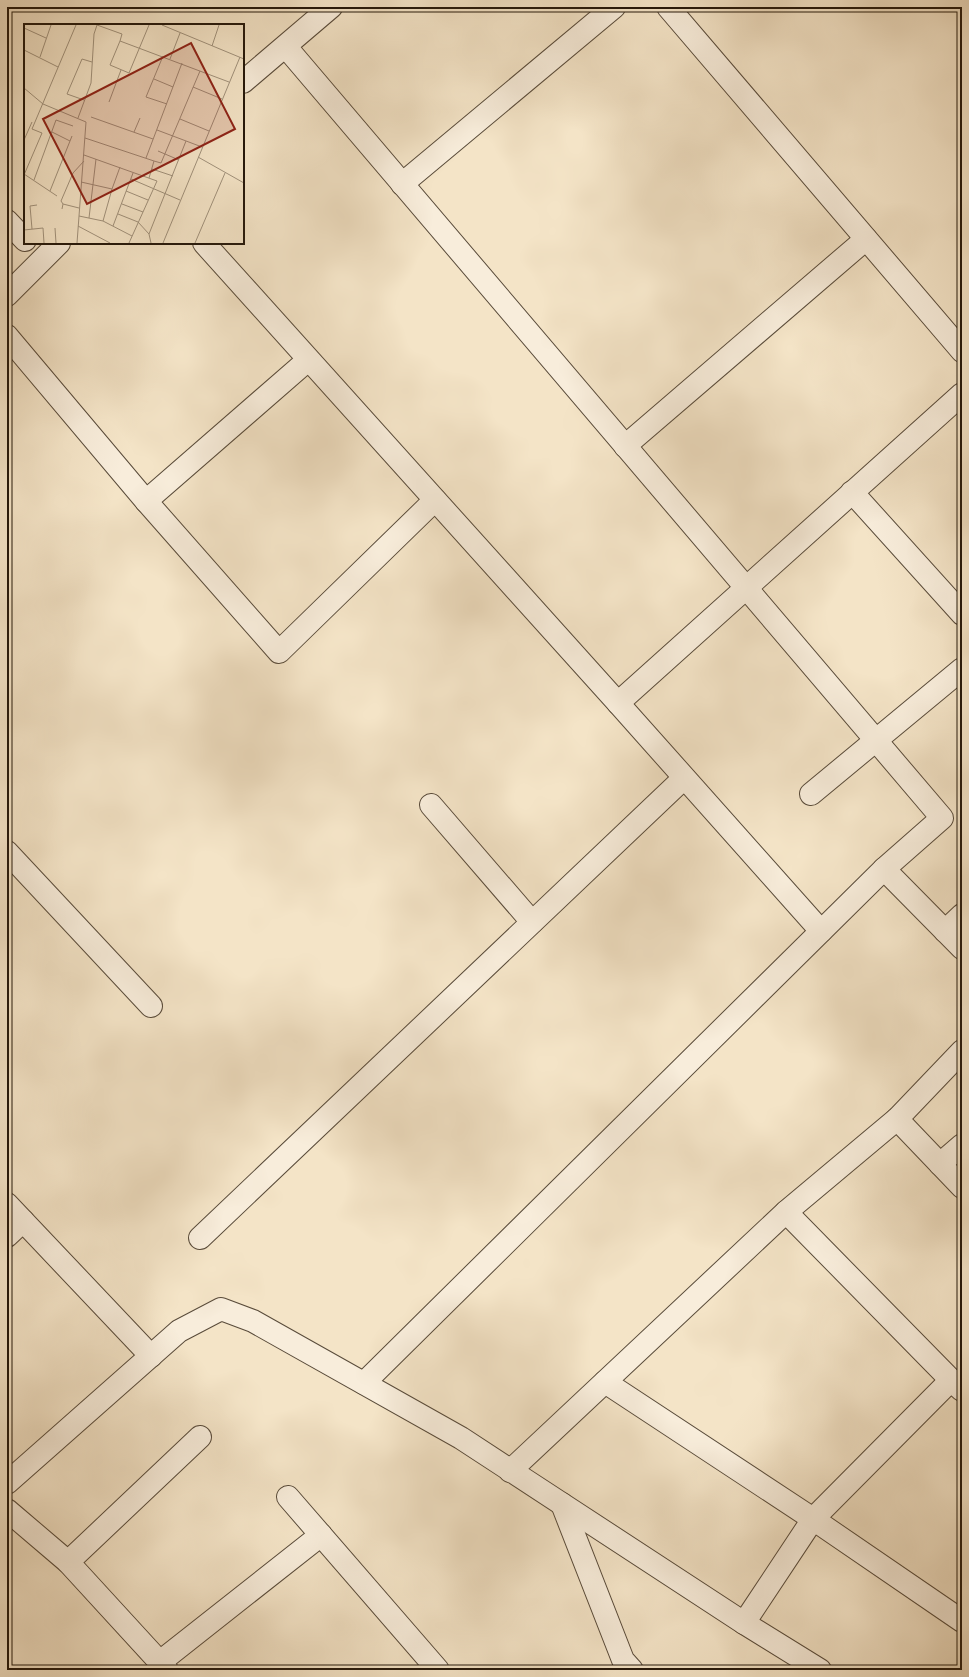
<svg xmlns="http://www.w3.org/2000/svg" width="969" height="1677" font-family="'IM FELL Great Primer',serif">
<rect width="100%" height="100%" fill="#f4e4c7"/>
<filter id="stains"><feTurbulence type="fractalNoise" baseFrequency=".005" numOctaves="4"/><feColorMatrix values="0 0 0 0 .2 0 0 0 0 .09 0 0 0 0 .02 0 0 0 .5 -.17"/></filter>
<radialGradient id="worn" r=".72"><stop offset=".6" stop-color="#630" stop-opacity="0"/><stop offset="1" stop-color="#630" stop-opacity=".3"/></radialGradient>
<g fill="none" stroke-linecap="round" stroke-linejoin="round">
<g stroke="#594b3a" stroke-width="24">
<g id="minor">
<polyline points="668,7 962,351"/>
<polyline points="286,47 942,818 884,869"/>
<polyline points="243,82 331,7"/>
<polyline points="402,184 614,7"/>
<polyline points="7,221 25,240"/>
<polyline points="204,243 618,703 821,931"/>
<polyline points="7,295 59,243"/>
<polyline points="7,336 146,501 279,652 435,500"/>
<polyline points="625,446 866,239"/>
<polyline points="852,492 962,614"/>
<polyline points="146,501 308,360"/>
<polyline points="618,703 962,394"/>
<polyline points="811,794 962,669"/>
<polyline points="431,805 532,922"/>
<polyline points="7,852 151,1006"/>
<polyline points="945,931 962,915"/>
<polyline points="897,1119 962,1187"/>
<polyline points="940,1164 962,1145"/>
<polyline points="7,1204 151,1356"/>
<polyline points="786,1212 951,1380"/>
<polyline points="7,1236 23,1221"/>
<polyline points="200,1238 684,778"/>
<polyline points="605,1382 813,1519 962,1621"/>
<polyline points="364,1383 884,869 962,948"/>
<polyline points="510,1471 786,1212 897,1119 962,1051"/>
<polyline points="7,1483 179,1331 221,1309 253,1321 461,1438 744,1623 820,1670"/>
<polyline points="288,1497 438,1670"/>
<polyline points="562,1504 623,1660 632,1670"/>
<polyline points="7,1510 68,1562"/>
<polyline points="744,1623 813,1519 951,1380 962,1390"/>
<polyline points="160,1662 321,1535"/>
<polyline points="167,1670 68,1562 200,1437"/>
</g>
</g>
<use href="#minor" stroke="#f8eddb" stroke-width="22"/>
</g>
<g transform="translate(24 24)">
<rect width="220" height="220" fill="#f4e4c7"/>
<path fill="none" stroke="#a1927c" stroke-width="1" d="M73,1L98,10L96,17L205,58M138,1L220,35M0,4L22,14M96,17L86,41L105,49L125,1M188,22L195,1M0,26L34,43M139,32L122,73L143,80M16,33L27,1M146,35L156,9M130,55L149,63M169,63L198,75M0,64L19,80L62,98L53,219M60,76L43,70L58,35L68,38M85,78L97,46M67,93L129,115M54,94L67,59L70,10L73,1M156,95L185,107M133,106L178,123M28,108L46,117M110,108L116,94M61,114L130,137L125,154M0,116L8,98M134,127L155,136M60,131L133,157L105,219M174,133L220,159M122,134L158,39M130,137L137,139L176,47M128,145L149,152M0,150L33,172M0,151L18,109L8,105L52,1M107,155L156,176M10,156L32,96L49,102M57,158L88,165L79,197M88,165L96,143M26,167L48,112M102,167L124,176M39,180L37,177L49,149L60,137M98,180L119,188M38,185L39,180L55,184M94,190L114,198L125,210L127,219M55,192L79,197L108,212M65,194L72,135M54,202L86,219M89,202L109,149M31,204L32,219M8,205L6,182L13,181M0,206L19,204L20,219M125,210L162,117M139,219L216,33M171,219L201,149"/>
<path fill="#8f2418" fill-opacity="0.15" stroke="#8f2418" stroke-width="2" d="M167,19L211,105L63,180L19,95Z"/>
<rect width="220" height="220" fill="none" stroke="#25180b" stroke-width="2"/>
</g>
<rect width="969" height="1677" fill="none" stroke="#f4e4c7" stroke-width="24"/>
<rect x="8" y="8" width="953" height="1661" fill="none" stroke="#25180b" stroke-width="2"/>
<rect x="12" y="12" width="945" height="1653" fill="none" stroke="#25180b"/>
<rect width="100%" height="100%" filter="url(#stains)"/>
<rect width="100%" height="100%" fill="url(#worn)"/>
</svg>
